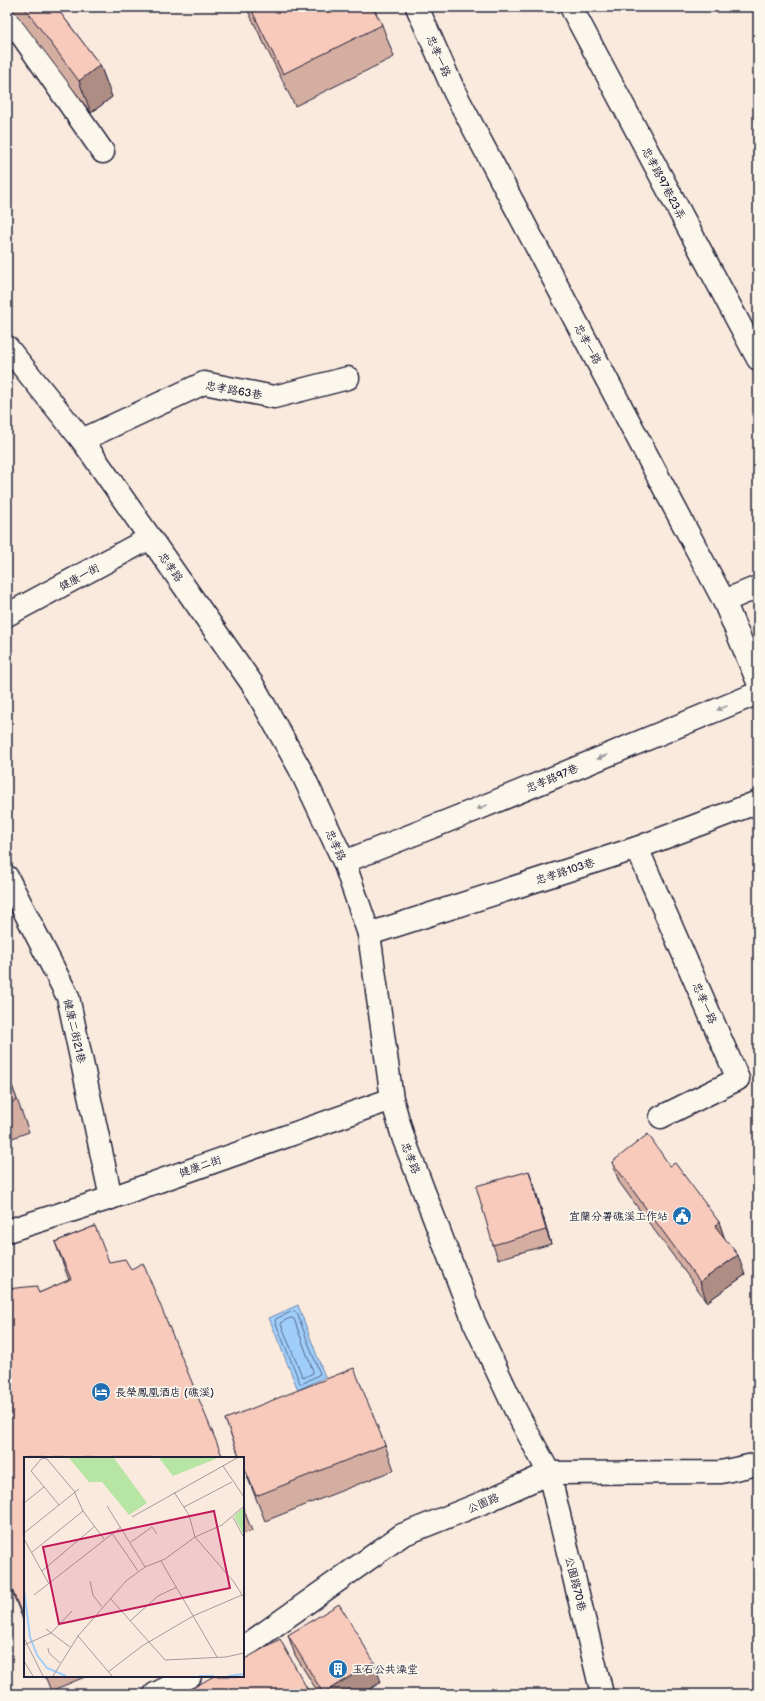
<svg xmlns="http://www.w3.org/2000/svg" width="765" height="1701" font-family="'Balsamiq Sans','LXGW WenKai TC',sans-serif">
<rect width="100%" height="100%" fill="#faeade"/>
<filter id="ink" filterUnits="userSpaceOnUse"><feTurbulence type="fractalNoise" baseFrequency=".025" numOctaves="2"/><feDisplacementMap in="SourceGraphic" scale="8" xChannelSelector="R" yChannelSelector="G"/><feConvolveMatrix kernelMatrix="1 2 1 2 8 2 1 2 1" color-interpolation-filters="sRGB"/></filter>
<g filter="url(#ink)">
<polygon fill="#a0cefb" stroke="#6e89ae" points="298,1305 325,1377 298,1390 269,1318"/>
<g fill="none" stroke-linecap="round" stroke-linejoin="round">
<g stroke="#546788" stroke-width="1">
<polygon points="294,1311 297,1313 320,1374 302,1384 300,1383 275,1321 276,1319"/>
<polygon points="291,1318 294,1319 313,1371 313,1373 305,1377 302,1376 281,1324 282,1322"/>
</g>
<g stroke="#22223b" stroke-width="25">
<g id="minor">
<polyline points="417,7 455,93 724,601 758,682"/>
<polyline points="571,7 758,359"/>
<polyline points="7,14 103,152"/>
<polyline points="7,347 82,440 253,685 300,769 344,862 369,934 392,1099 403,1137 474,1322 516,1411 549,1473 602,1694"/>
<polyline points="82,440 204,383 274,397 348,378"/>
<polyline points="724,601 758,587"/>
<polyline points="7,615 150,538"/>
<polyline points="637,848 738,1079 661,1117"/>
<polyline points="344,862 475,810 758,693"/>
<polyline points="7,877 68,997 111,1198"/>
<polyline points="369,934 637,848 758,802"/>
<polyline points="7,1231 111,1198 392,1099"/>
<polyline points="243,1648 402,1535 487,1501 549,1473 721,1472 758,1464"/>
<polyline points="155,1694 190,1676"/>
</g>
</g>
<use href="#minor" stroke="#fbf7ec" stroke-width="22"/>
</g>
<g fill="#d5aea2" stroke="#22223b">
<polygon points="11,7 56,7 100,65 112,97 91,113"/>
<polygon points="246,7 373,7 382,25 394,57 295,106"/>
<polygon points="7,1072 29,1132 7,1140"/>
<polygon points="612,1162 670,1166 719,1222 724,1238 745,1275 707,1302 619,1182"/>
<polygon points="529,1171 534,1185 551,1244 498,1259 493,1245"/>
<polygon points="95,1226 25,1458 25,1625 7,1579 7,1289 39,1293 69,1280 55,1242"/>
<polygon points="225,1419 385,1445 394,1470 265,1521 243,1466 243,1458 240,1458"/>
<polygon points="243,1508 252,1531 243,1534"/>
<polygon points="288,1635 381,1682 362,1694 319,1694 295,1655"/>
<polygon points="45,1676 87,1676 51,1691"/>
</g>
<g fill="#ae8d84" stroke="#22223b">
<polygon points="100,65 112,97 91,113 79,81"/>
<polygon points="529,1171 534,1185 551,1244 546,1230"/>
<polygon points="719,1222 726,1242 715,1226"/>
<polygon points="738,1255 745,1275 707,1302 700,1282"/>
<polygon points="374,1662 381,1682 362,1694 324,1694 323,1693"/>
</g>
<g fill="#f8cabc" stroke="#22223b">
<polygon points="24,7 56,7 100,65 79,81"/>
<polygon points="250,7 373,7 382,25 283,74"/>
<polygon points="7,1073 17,1100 7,1104"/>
<polygon points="648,1134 670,1166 675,1163 719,1222 715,1226 738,1255 700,1282 612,1162"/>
<polygon points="529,1171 546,1230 493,1245 476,1186"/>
<polygon points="95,1226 109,1262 125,1259 131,1269 143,1263 223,1458 25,1458 25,1622 7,1577 7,1289 36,1286 39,1293 71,1279 55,1242"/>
<polygon points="354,1368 385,1445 256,1496 243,1464 243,1458 240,1458 225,1419"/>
<polygon points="339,1604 374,1662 323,1693 288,1635"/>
<polygon points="280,1639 310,1694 182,1694 214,1676 243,1676 243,1660"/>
</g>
<defs><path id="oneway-solid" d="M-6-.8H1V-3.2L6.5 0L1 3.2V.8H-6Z"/></defs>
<g fill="#99979c">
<use href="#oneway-solid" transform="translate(722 708) rotate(157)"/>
<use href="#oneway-solid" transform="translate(602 757) rotate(157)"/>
<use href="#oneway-solid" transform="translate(482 807) rotate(157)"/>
</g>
</g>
<defs>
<g id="civic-disc" transform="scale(1)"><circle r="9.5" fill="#1f6fb2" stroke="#fbf7ec"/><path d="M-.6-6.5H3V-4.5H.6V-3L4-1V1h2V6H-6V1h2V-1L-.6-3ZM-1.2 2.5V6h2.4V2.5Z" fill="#fff"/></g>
<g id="hotel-disc" transform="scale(1)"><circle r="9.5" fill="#1f6fb2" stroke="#fbf7ec"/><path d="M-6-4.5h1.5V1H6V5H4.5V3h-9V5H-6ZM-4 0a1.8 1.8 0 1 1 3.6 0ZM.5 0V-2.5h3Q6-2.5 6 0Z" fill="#fff"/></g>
<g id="building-disc" transform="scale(1)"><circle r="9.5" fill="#1f6fb2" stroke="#fbf7ec"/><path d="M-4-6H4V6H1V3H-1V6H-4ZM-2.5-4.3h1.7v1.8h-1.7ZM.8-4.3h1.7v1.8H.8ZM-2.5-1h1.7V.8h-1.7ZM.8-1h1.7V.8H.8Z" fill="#fff"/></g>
</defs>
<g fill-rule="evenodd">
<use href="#civic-disc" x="682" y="1216"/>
<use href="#hotel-disc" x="101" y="1392"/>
<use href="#building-disc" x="338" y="1669"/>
</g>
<g text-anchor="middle" stroke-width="3.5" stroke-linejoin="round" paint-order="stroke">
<g font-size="11" fill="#22223b" stroke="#fbf7ec">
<text transform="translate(439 56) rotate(66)" y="4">忠孝一路</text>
<text transform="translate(664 183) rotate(62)" y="4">忠孝路97巷23弄</text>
<text transform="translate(588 344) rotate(62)" y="4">忠孝一路</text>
<text transform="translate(234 390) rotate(10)" y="4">忠孝路63巷</text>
<text transform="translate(171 567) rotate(55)" y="4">忠孝路</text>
<text transform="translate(79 577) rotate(-28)" y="4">健康一街</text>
<text transform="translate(552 778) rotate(-23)" y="4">忠孝路97巷</text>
<text transform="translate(336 845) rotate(65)" y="4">忠孝路</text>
<text transform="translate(565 871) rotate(-18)" y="4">忠孝路103巷</text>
<text transform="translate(705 1003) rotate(66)" y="4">忠孝一路</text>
<text transform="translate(75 1031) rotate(77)" y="4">健康二街21巷</text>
<text transform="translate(411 1158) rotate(69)" y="4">忠孝路</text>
<text transform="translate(200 1166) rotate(-19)" y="4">健康二街</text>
<text transform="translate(483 1503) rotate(-23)" y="4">公園路</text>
<text transform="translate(576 1584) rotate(76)" y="4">公園路70巷</text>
</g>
<g font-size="11" fill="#22223b" stroke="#fbf7ec" text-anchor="start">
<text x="668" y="1220" text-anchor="end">宜蘭分署礁溪工作站</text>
<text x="115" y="1396">長榮鳳凰酒店 (礁溪)</text>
<text x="352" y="1673">玉石公共澡堂</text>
</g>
</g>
<g transform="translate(24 1457)">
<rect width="220" height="220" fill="#faeade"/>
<path d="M45,1H90L123,46L105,58L78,25H65ZM135,1H194L149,19ZM220,50V78L210,59Z" fill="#b7e5a3"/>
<path fill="none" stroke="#a0cefb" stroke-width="2" d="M0,132L6,180L13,198L23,211L42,219M175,219H190M204,219L220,217"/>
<path fill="none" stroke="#a49a9d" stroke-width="1" d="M199,9L220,40M150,35L165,58L171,80L210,125L220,141M0,46L20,30M35,48L7,14L18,1L23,2L50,34L59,54L80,82M83,49L121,110M160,50L208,25M108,60L213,1M209,60L220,81M0,76L55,32M88,76L114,114M0,82L25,127M107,85L128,70L133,77M7,96L59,54M137,104L193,200M18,114L71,69M66,124L69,138L78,150M10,138L97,70M86,141L141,203L202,200L220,196M106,164L134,139L153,130M22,172L46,190M54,179L88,219M0,181L19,219M0,188L27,176L48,154M24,191L25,196L36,206M0,204L9,219M84,215L118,189L169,159L218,138M29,219L54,179L102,124L121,110L141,102L171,80L198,68L220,49"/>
<path fill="#c2185b" fill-opacity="0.15" stroke="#c2185b" stroke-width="2" d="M190,54L206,131L35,167L19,90Z"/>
<rect width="220" height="220" fill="none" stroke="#22223b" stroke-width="2"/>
</g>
<rect width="765" height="1701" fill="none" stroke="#fbf7ec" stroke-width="24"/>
<rect x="12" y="12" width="741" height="1677" fill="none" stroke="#22223b" stroke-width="1.5" filter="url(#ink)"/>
</svg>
